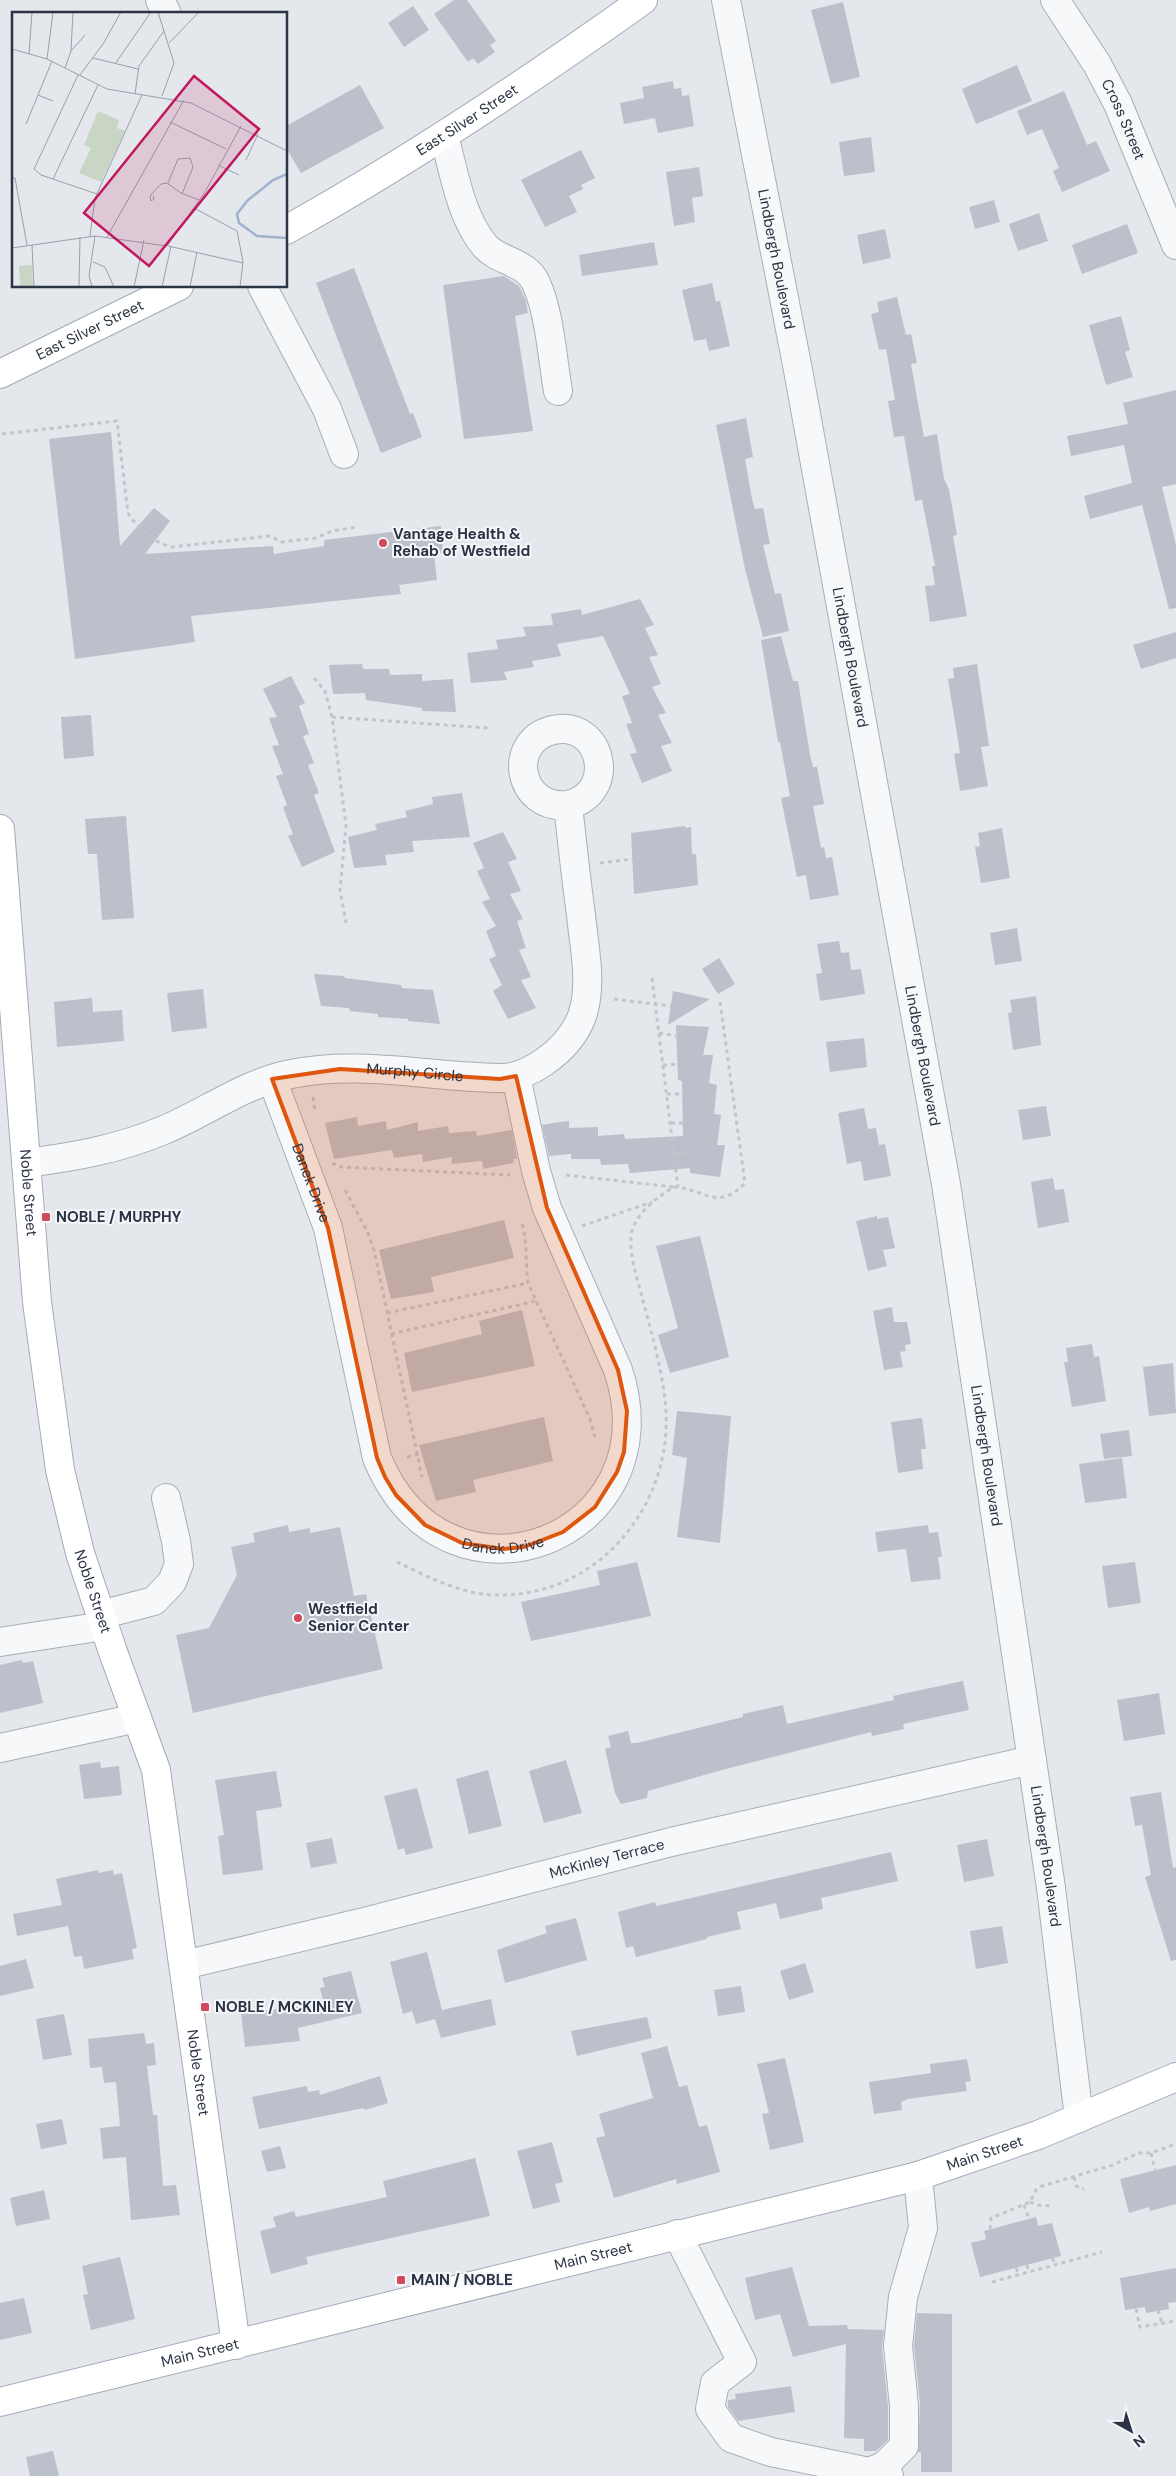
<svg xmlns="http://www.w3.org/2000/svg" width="1176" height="2476" font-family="'DM Sans',sans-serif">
<rect width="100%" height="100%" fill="#e4e7ec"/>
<g fill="#bbc0ca">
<polygon points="454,0 467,0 496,41 490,45 495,52 478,64 473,58 468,62 434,14"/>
<polygon points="843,2 860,77 831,84 811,10"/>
<polygon points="413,6 429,30 404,47 388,23"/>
<polygon points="1017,65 1032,101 976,124 962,89"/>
<polygon points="673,81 674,89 681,88 682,96 689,95 694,126 658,133 655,118 624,124 620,103 644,98 642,87"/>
<polygon points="360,85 384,128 301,173 286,148 286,126"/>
<polygon points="1064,91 1087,145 1096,141 1110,171 1062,192 1053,171 1059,168 1042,129 1027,135 1017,111"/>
<polygon points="871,137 875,172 844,176 839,142"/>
<polygon points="581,150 595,178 581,185 583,189 569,196 577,212 545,227 521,180"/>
<polygon points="699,167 703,196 692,198 695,222 674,226 666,172"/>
<polygon points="994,200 1000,222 975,229 969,207"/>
<polygon points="1039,213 1048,241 1018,251 1009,224"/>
<polygon points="1127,224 1138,253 1082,274 1072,245"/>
<polygon points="885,229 891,258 863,264 857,235"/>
<polygon points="654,242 658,265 582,276 579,255"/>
<polygon points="354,268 410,414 413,413 422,437 381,453 316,283"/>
<polygon points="504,276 519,286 526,301 528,313 515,316 533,431 464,439 443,285"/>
<polygon points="712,283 716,302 720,301 730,346 709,351 706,339 694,341 682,290"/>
<polygon points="897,297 906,335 911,334 917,363 911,364 924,437 937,434 944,479 949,489 957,535 953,536 967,616 930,622 925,586 935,585 932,566 935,566 922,500 915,501 904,436 894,437 888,401 895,400 886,349 879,350 871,314 879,312 877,302"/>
<polygon points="1121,316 1130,350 1125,352 1133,377 1106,385 1089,325"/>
<polygon points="1176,390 1176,484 1162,487 1176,545 1176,608 1169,609 1142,505 1090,519 1084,496 1132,483 1124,445 1071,456 1067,436 1128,424 1123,403"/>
<polygon points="746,418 753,457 745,459 752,499 755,509 763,508 770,544 763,545 775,594 781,593 789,631 763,637 745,569 716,425"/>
<polygon points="111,432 120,546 154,508 170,521 145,554 273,546 274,554 324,546 324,540 441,526 443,553 434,554 437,580 399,585 401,594 191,616 195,642 75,659 49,439"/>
<polygon points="640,599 654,625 645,628 658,655 649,657 661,684 652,687 666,713 658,715 672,743 661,746 672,771 642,783 630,754 637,753 626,724 632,723 622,696 630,694 603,636 557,644 561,656 532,661 534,667 504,672 507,680 471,683 467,653 498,649 496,640 526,636 523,627 553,625 551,614 581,609 582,615"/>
<polygon points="1176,632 1176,658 1141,669 1133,645"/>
<polygon points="781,636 793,681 798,681 810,755 813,767 817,767 824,804 813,806 821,848 824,847 826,858 832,857 839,895 810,900 806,875 797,877 781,798 790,796 780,742 778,742 761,640"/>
<polygon points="362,664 363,669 389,669 390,675 422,674 422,681 453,679 456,712 422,711 422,708 366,700 365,693 333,694 329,665"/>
<polygon points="977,664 989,746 981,747 988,786 960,791 954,754 960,753 948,679 954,678 953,668"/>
<polygon points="291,676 305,703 299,706 309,734 303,736 314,763 308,765 319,793 314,795 335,852 302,867 288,836 293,834 283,807 287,805 276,776 283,774 272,746 279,745 269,718 277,717 263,689"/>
<polygon points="91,715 94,756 64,759 61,717"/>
<polygon points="462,793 470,837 412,841 414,852 385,855 387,865 354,868 348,837 377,830 375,824 407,817 405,811 433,804 432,797"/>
<polygon points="126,816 134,918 102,920 97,854 88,854 85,819"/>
<polygon points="685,826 685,828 691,827 692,854 696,854 698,885 634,894 631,833"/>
<polygon points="1002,828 1010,878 981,883 975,847 980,846 978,833"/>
<polygon points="503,832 517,859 508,862 521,891 510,894 523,919 517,921 526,948 519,950 531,977 521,980 536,1008 508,1019 493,991 502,985 489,959 496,956 486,931 496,926 482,902 490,899 477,871 484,868 473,843"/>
<polygon points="1017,928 1022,961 995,965 990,933"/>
<polygon points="839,941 841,953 849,952 851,970 861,969 865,994 820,1001 816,974 822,973 817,944"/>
<polygon points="719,958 735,984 718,994 702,969"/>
<polygon points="314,974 344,976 345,978 401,985 402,988 433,990 440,1024 408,1021 408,1019 378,1017 378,1014 350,1011 349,1008 321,1006"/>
<polygon points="203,989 207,1028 172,1032 167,993"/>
<polygon points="673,991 710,999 668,1025"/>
<polygon points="1036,996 1041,1045 1013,1050 1008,1013 1012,1012 1010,1000"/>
<polygon points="92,998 93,1012 122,1010 124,1041 57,1047 54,1002"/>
<polygon points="676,1025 709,1027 703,1055 713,1055 709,1083 717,1085 714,1114 721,1115 717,1145 725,1145 720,1177 690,1173 690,1168 630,1173 628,1164 601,1165 600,1159 571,1159 571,1154 549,1156 542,1125 553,1123 569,1121 569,1128 598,1127 598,1136 624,1134 625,1139 683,1136 682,1081 678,1080"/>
<polygon points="864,1038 867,1067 830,1072 826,1042"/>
<polygon points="1046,1106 1051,1136 1023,1140 1018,1110"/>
<polygon points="864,1108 868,1129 876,1128 879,1145 885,1144 891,1176 864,1181 861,1161 847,1164 838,1113"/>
<polygon points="357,1117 358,1126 386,1121 387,1130 418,1122 418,1131 448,1126 449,1133 476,1131 477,1136 512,1130 517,1159 513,1159 514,1163 483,1169 482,1161 451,1164 452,1157 423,1162 422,1154 394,1158 392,1150 334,1159 325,1123"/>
<polygon points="1053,1178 1055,1190 1064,1189 1069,1222 1038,1228 1031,1182"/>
<polygon points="877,1216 877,1219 888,1217 895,1248 883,1250 887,1266 868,1271 856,1221"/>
<polygon points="504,1220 514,1258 431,1277 434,1292 391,1299 379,1250"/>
<polygon points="700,1236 729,1357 670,1373 658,1335 678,1328 656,1246"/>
<polygon points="892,1307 894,1322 907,1322 911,1344 905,1345 906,1351 900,1352 903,1367 884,1370 873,1311"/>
<polygon points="522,1310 535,1366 412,1392 404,1353 482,1334 479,1321"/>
<polygon points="1092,1344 1094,1357 1099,1356 1106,1401 1072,1407 1064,1362 1068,1362 1066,1348"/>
<polygon points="1173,1363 1176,1413 1149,1416 1143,1367"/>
<polygon points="677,1411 731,1416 720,1543 677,1537 687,1458 672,1455"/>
<polygon points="544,1417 553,1461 473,1480 476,1492 436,1501 419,1445"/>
<polygon points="922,1418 926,1449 921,1449 923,1469 898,1473 891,1422"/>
<polygon points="1129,1430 1132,1456 1104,1459 1100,1434"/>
<polygon points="1122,1458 1127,1498 1085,1503 1079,1464"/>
<polygon points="288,1525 289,1532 310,1528 310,1533 340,1527 354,1596 366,1594 383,1669 193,1713 176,1635 209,1628 237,1575 231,1547 255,1542 253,1533"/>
<polygon points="928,1525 929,1533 938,1532 942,1557 938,1557 941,1579 911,1582 906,1549 878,1552 875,1532"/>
<polygon points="637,1562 651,1616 531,1641 521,1602 600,1585 597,1571"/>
<polygon points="1135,1562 1141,1603 1108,1608 1102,1566"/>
<polygon points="22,1660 23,1663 33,1661 43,1703 0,1713 0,1665"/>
<polygon points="963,1681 969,1710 903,1724 904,1729 872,1736 871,1732 722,1770 648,1791 647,1798 621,1804 615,1793 605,1749 611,1747 608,1736 628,1731 631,1743 637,1743 743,1717 743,1714 783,1705 787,1724 894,1700 893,1696"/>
<polygon points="1159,1693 1165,1734 1124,1741 1117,1700"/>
<polygon points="566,1760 582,1813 544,1823 529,1771"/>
<polygon points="100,1762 101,1768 119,1766 122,1795 84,1799 79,1765"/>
<polygon points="488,1770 502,1826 469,1834 456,1779"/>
<polygon points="276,1771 282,1807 256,1811 263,1870 223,1875 218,1836 224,1835 215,1780"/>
<polygon points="417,1788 433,1848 406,1855 404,1848 398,1850 384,1796"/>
<polygon points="1161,1792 1173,1868 1176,1867 1176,1960 1171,1961 1145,1877 1151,1875 1142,1825 1135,1826 1130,1797"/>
<polygon points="332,1838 337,1863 311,1868 306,1843"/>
<polygon points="987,1839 994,1876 964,1882 957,1845"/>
<polygon points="891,1852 898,1881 821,1898 823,1909 780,1919 776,1903 737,1912 741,1929 707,1937 707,1939 636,1957 633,1946 626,1948 618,1912 655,1902 656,1906"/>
<polygon points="98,1870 98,1873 113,1870 114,1875 122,1873 137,1948 132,1949 134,1959 84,1969 82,1956 74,1957 68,1926 17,1936 13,1914 62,1905 56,1879"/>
<polygon points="576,1918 587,1960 505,1983 497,1950 547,1933 545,1926"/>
<polygon points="1002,1926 1008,1963 976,1969 970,1931"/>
<polygon points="427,1952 442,2010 491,1999 496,2025 441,2038 435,2019 416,2024 412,2011 403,2014 390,1962"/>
<polygon points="26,1959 34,1988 0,1996 0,1966"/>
<polygon points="805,1963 814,1992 789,2000 780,1971"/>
<polygon points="351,1971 362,2013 298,2028 300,2041 245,2047 241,2013 324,2004 320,1988 325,1987 322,1978"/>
<polygon points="741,1986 745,2012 718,2016 714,1990"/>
<polygon points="64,2014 72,2055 43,2060 36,2019"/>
<polygon points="647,2017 652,2038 577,2056 571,2031"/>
<polygon points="144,2033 146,2044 154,2043 156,2065 147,2066 153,2115 157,2115 163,2186 176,2185 180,2215 131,2220 126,2157 103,2159 100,2128 120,2126 116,2082 104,2083 102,2067 90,2068 88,2039"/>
<polygon points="667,2046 679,2087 687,2085 699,2127 707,2125 720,2172 677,2184 676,2179 614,2198 596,2138 605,2136 599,2114 653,2098 641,2053"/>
<polygon points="785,2058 804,2142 770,2150 762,2114 769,2113 757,2064"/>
<polygon points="967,2059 971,2081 965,2082 967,2091 908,2099 901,2102 902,2110 874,2114 869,2082 931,2073 930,2064"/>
<polygon points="380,2076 388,2103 365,2110 364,2108 259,2129 252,2097 307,2086 308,2092 319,2090 320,2095"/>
<polygon points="62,2119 67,2144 41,2149 36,2124"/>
<polygon points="552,2142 563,2182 555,2184 560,2202 533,2209 517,2151"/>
<polygon points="280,2146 286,2168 267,2172 261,2151"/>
<polygon points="475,2158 490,2216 306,2257 308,2264 271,2274 260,2231 276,2227 273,2217 294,2211 296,2217 387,2197 383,2181"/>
<polygon points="1176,2165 1176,2204 1150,2211 1149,2207 1129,2213 1120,2179"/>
<polygon points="44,2190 50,2219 16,2226 10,2198"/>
<polygon points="1036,2217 1038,2226 1052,2223 1061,2256 980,2277 971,2243 986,2239 984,2231"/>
<polygon points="120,2257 135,2319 91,2330 83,2295 88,2294 82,2266"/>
<polygon points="792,2267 809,2326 847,2325 848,2329 884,2330 882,2347 888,2407 888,2440 876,2451 864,2451 864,2439 844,2438 846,2344 793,2357 780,2314 755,2320 745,2278"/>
<polygon points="1176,2268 1176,2302 1168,2303 1169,2309 1146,2313 1145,2307 1125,2310 1120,2278"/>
<polygon points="24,2298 32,2333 0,2340 0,2303"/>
<polygon points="917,2313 952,2314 952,2472 921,2472 921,2452 918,2452 920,2404 914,2346"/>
<polygon points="791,2386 795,2412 738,2421 728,2407 728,2400 736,2399 735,2394"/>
<polygon points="53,2451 59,2476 30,2476 26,2457"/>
</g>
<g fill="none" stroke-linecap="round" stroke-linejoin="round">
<g stroke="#a9aeb7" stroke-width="30">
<g id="minor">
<polyline points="160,0 167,14"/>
<path id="s1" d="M726,0L798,370L946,1184L1051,1888L1079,2118"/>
<path id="s2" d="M1055,0L1097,64L1118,104L1176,245"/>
<path d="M444,136C454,171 460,216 485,246C499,262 526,261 536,283C550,314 552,357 558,391"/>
<polyline points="262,286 327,409 344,454"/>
<path id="s3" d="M272,1079L328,1228L377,1458C447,1627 674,1538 618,1370L547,1208L536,1171L516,1076"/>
<path id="s4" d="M26,1163C74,1157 119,1149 164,1130C207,1112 245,1083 291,1074C360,1060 429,1077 498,1078C515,1079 531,1071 544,1062C560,1051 575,1035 582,1016C593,984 584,947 581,915C576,878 572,842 568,805C619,793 602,719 553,730C506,741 517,810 568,805"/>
<polyline points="100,1615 154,1601 172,1582 179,1564 176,1541 166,1498"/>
<polyline points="0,1642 104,1626"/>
<polyline points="0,1748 137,1718"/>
<path id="s5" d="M184,1965L368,1921L671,1842L1032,1760"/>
<polyline points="677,2234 742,2362 715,2383 710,2409 731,2438 771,2452 889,2476"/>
<polyline points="869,2472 884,2466 904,2446 904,2406 898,2346 903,2297 923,2228 918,2176"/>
</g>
</g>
<g stroke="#a3abb8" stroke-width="30">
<g id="major">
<path id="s6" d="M286,230C410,161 528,82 643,0"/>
<path id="s7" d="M0,374L179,286"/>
<path id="s8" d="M0,829L37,1302L60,1470L80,1553L113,1652L156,1770L236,2345"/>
<path id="s9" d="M0,2402L918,2176L1038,2135L1176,2077"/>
</g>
</g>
<g stroke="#c2c5cb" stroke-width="3" stroke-dasharray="4 4" stroke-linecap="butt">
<path d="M2,434L117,421L128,513C137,528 156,544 172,547L270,536L282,542L316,538L332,531L357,527"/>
<polyline points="314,678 325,691 332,717 346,825 340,890 346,923"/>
<polyline points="332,717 488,728"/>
<polyline points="600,863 633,859"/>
<polyline points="652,978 678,1187"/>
<polyline points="614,999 671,1006"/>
<polyline points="659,1033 676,1036"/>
<polyline points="663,1065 677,1064"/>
<polyline points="667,1094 682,1094"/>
<polyline points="313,1097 315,1111"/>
<polyline points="671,1123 686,1123"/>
<polyline points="674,1154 691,1152"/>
<polyline points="332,1163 341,1167 510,1175"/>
<polyline points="566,1175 674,1187"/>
<polyline points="345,1190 367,1231 374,1250 422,1477"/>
<path d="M522,1224C528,1243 525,1263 528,1283L590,1419L595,1437"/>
<polyline points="582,1226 652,1202"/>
<polyline points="387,1313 528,1283"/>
<polyline points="391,1334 536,1301"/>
<polyline points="407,1457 419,1454"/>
<path d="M397,1562C428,1577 463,1595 497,1595C601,1597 677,1500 665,1400C661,1364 650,1328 641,1293C636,1275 630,1256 631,1237C633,1215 657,1197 674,1187C706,1189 717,1212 745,1183L720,1002"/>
<polyline points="1151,2153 1155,2170"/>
<polyline points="1074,2177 1076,2186 1084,2189"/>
<polyline points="1030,2202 1038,2205 1051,2206"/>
<polyline points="1024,2205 1029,2219"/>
<polyline points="990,2229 991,2218 1030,2202 1036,2190 1042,2186 1113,2165 1138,2153 1151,2153 1176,2144"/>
<polyline points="1053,2258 1054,2265"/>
<polyline points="1027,2265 1029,2272"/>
<polyline points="1016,2268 1019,2275"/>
<polyline points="992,2282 1102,2252"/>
<polyline points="1136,2309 1140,2327 1176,2321"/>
<polyline points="1158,2310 1162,2323"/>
</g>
<use href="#minor" stroke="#f7f8fa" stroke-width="28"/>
<use href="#major" stroke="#fff" stroke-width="28"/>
</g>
<path fill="#df570f" fill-opacity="0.2" stroke="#df570f" stroke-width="4" stroke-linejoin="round" d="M340,1069L500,1079L516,1076L547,1208L618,1370L627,1411L624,1452L617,1472L595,1507L563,1532L524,1547L503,1549L462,1543L425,1525L396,1495L385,1477L377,1458L328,1228L272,1079Z"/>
<g fill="#d1495b" stroke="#f4f6f9" stroke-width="2">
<circle cx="383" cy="543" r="5"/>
<rect x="41" y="1212" width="10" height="10" rx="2.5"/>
<circle cx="298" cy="1618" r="5"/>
<rect x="200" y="2002" width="10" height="10" rx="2.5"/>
<rect x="396" y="2275" width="10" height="10" rx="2.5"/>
</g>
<g text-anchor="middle" stroke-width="4" stroke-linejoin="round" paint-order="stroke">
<g font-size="15" fill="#2b3445" stroke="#f4f6f9">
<text dy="5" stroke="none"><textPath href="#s2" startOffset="138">Cross Street</textPath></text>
<text dy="5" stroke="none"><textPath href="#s6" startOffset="212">East Silver Street</textPath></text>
<text dy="5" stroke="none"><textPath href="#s1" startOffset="264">Lindbergh Boulevard</textPath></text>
<text dy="5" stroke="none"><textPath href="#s7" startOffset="100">East Silver Street</textPath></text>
<text dy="5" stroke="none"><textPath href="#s1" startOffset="669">Lindbergh Boulevard</textPath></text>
<text dy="5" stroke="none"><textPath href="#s1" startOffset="1074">Lindbergh Boulevard</textPath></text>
<text dy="5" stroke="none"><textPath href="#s4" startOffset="406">Murphy Circle</textPath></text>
<text dy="5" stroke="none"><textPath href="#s3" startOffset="111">Danek Drive</textPath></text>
<text dy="5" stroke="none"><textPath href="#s8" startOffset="365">Noble Street</textPath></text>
<text dy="5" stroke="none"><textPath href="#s1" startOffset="1479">Lindbergh Boulevard</textPath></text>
<text dy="5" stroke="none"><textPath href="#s3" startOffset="560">Danek Drive</textPath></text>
<text dy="5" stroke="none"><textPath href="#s8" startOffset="770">Noble Street</textPath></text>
<text dy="5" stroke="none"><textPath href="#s1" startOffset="1884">Lindbergh Boulevard</textPath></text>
<text dy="5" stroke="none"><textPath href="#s5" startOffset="436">McKinley Terrace</textPath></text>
<text dy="5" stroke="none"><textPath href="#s8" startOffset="1265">Noble Street</textPath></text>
<text dy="5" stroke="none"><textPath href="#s9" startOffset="1016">Main Street</textPath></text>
<text dy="5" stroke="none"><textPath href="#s9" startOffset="611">Main Street</textPath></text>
<text dy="5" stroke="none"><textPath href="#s9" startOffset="206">Main Street</textPath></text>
</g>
<g font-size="15" font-weight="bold" fill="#2b3445" stroke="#f4f6f9" text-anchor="start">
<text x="393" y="539">Vantage Health &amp;<tspan x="393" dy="17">Rehab of Westfield</tspan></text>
<text x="56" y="1222">NOBLE / MURPHY</text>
<text x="308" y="1614">Westfield<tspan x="308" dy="17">Senior Center</tspan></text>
<text x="215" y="2012">NOBLE / MCKINLEY</text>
<text x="411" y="2285">MAIN / NOBLE</text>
</g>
</g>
<g transform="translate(12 12)">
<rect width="275" height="275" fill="#e4e7ec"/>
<path d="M86,99L107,108L105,116L113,119L89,170L67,161L79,136L72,133ZM20,253L21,275H8L7,254Z" fill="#c9d6c5"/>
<path fill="none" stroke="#9fb4cc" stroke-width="2.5" d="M275,162L261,168L235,189L225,202L227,211L245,224L275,226"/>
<path fill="none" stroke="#9a9fa9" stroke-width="1" d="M146,0L162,51L150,84M157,31L187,0M0,37L35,47L95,77L179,91L275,139M59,39L73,23M17,42L20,0M81,46L126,57M35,47L41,0M103,52L139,0M53,56L59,39L61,0M66,63L22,157L29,163L85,182M68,63L91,32L109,0M123,82L127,54L152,19M26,83L41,89M158,110L214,137M14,112L40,49M234,148L246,122M206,153L227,163M0,166H3L15,233M41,167L86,73M156,171L166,147L178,146L181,155L170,182M141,184L142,187L139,189L138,184L149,172L155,171L169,181L187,188M182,196L225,219L231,250L228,275M78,224L83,186L130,83M95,225L172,88M20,233L22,275M156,234L231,251M0,236L83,224L155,234L193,180L229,114M81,250L93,255L102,275M67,275L68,225M80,275L77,264L83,224M122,275L132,228M150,275L159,234M178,275L185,240"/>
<path fill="#c2185b" fill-opacity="0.15" stroke="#c2185b" stroke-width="2.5" d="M182,64L247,117L137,254L72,201Z"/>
<rect width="275" height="275" fill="none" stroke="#2b3445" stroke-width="2.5"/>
</g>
<g transform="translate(1131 2431) rotate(141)" stroke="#f4f6f9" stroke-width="4" paint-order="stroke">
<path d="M0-4L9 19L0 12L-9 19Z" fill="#2b3445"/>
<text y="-8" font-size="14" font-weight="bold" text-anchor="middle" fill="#2b3445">N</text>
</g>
</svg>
